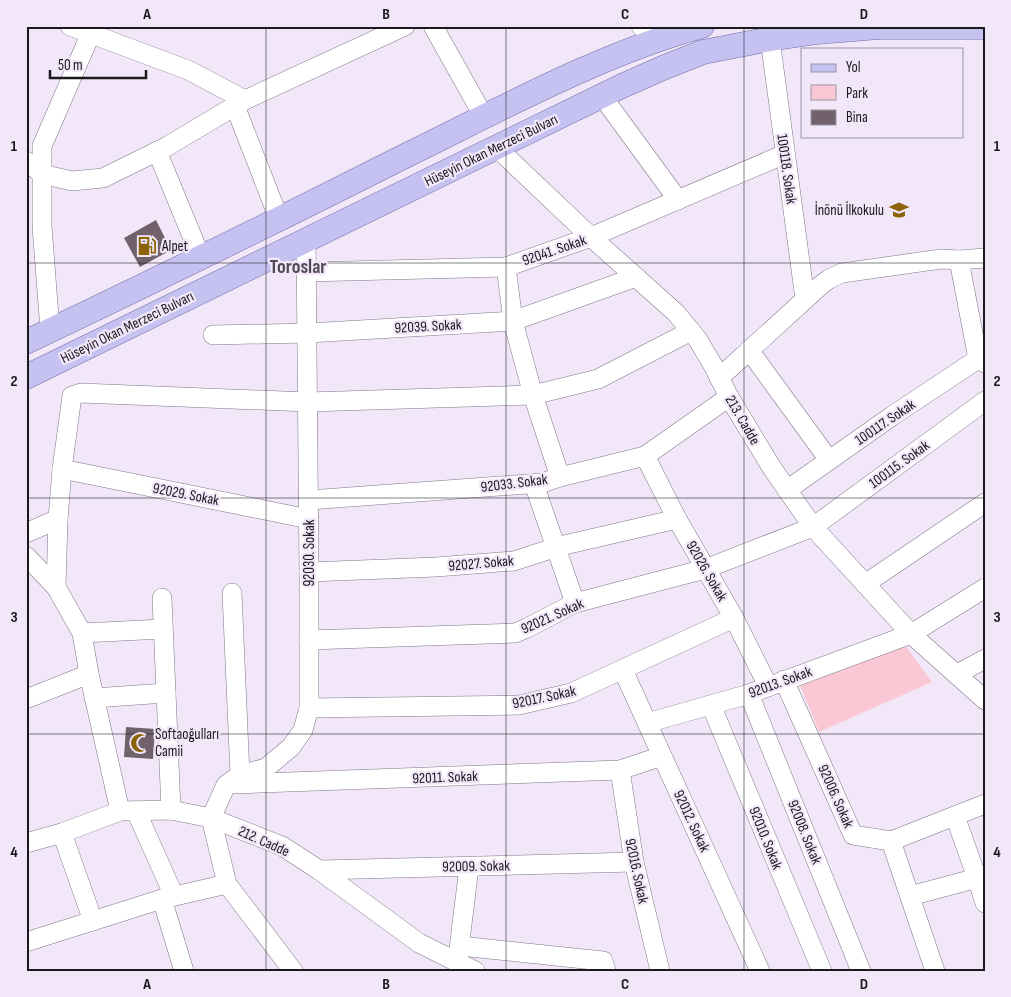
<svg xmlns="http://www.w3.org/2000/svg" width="1011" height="997" font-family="'Sofia Sans Condensed',sans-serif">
<rect width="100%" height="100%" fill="#f1e7f8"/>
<polygon fill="#fac8d4" points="904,644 932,682 819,732 800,685"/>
<g fill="#70616b">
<polygon points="156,220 171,250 140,267 124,238"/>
<polygon points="126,727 155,729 153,759 124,757"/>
</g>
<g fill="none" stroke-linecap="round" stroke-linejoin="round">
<g stroke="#807787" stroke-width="20">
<g id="minor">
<polyline points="70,26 188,70 245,100"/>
<polyline points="433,26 484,117"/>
<polyline points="641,26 656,41"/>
<polyline points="770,39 805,299"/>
<polyline points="602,96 678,200"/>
<polyline points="235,106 279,219"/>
<polyline points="496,147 591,237 676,313 698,340 714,367 729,397 772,468 813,527 911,634 985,700"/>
<polyline points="157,151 201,258"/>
<polyline points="26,161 42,174 72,181 103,178 166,147 245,100 405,26"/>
<polyline points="959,260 978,359 985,363"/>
<polyline points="506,267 513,321 533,395 560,477"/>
<polyline points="307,272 506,267 591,237 785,154"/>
<polyline points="50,330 42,226 42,146 94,26"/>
<polyline points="213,335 308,333 513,321 636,277"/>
<polyline points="749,350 829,460"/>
<polyline points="719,378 821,285 829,279 842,273 941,259 959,260 985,258"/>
<polyline points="645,456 677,519 734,618 768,686"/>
<polyline points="62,469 309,519"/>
<polyline points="534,484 575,603"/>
<polyline points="787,490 892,416 978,359 985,356"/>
<polyline points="309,500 542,483 560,477 645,456 729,397"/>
<polyline points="26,533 58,519"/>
<polyline points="26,556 56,587 82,633 89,674 120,811"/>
<polyline points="309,572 436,567 514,561 560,546 677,519"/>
<polyline points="865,584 985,503"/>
<polyline points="56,587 58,519 62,469 72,396 81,393 308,402 533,395 598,379 691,331"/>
<polyline points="232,593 240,775"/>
<polyline points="162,598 171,810"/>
<polyline points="82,633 163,629"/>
<polyline points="309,640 515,633 527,628 575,603 705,569 813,527 985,401"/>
<polyline points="623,670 760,971"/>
<polyline points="957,674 985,659"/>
<polyline points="784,680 853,835 891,841"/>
<polyline points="749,694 861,971"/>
<polyline points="94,698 166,693"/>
<polyline points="26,699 89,674"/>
<polyline points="711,705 822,971"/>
<polyline points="309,708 519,705 571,693 734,618"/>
<polyline points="647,723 749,694 911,634 985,588"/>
<polyline points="620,770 634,862 660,971"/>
<polyline points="235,784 620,770 662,756"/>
<polyline points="136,811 174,896"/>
<polyline points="955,816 977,878 985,903"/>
<polyline points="62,833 93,921"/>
<polyline points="891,841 935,971"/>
<polyline points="891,841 985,804"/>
<polyline points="26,843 62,833 120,811 171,810 211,818 282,846 319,870 419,943 475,971"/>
<polyline points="319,870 634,862"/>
<polyline points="910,896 985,876"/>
<polyline points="162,899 184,971"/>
<polyline points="26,942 162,899 227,884"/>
<polyline points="460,946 603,961 606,971"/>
<polyline points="458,957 469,867"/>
<polyline points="293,971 227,884 211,818 226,785 240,775 266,768 291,747 303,730 309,708 309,572 306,240"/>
</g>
</g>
<g stroke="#716ca2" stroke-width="25">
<g id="major">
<path d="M26,342C154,281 282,218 409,154C503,108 601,54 702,26"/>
<polyline points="26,377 622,86 665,67 703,52 770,39 817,32 879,27 985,27"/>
</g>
</g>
<use href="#minor" stroke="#fff" stroke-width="19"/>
<use href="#major" stroke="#c5c2f2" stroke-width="24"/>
</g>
<path fill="none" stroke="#1b181e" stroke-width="1" stroke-opacity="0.55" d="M266,26V971M506,26V971M744,26V971M26,263H985M26,498H985M26,734H985"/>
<defs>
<g id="school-bare" transform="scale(1.5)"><path d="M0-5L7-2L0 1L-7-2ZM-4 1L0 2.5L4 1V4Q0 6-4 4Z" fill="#8d6307" stroke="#f1e7f8" stroke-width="2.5" paint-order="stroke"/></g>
<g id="fuel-bare" transform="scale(1.5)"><path d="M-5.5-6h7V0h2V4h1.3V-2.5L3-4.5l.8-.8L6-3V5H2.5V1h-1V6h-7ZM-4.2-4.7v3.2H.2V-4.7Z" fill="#8d6307" stroke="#f1e7f8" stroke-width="2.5" paint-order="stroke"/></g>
<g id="mosque-bare" transform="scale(1.5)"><path d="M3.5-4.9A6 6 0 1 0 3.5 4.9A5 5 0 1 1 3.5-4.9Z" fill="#8d6307" stroke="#f1e7f8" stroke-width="2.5" paint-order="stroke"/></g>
</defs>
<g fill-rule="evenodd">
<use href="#school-bare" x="899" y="210"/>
<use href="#fuel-bare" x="147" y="246"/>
<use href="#mosque-bare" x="140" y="743"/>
</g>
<g text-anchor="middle" stroke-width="4.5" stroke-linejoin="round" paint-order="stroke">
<g font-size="15" fill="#1b181e" stroke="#f1e7f8">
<text transform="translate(491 150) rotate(-26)" y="5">Hüseyin Okan Merzeci Bulvarı</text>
<text transform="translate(787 169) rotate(82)" y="5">100118. Sokak</text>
<text transform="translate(554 250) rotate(-19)" y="5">92041. Sokak</text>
<text transform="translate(428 326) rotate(-3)" y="5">92039. Sokak</text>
<text transform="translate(127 327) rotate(-26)" y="5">Hüseyin Okan Merzeci Bulvarı</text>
<text transform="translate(743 420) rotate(60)" y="5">213. Cadde</text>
<text transform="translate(885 422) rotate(-34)" y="5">100117. Sokak</text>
<text transform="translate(899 464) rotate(-36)" y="5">100115. Sokak</text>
<text transform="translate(514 483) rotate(-7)" y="5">92033. Sokak</text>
<text transform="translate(186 494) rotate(11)" y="5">92029. Sokak</text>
<text transform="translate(309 553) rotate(-90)" y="5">92030. Sokak</text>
<text transform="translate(481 563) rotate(-5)" y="5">92027. Sokak</text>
<text transform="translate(707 571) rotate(60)" y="5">92026. Sokak</text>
<text transform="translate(552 616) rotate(-24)" y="5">92021. Sokak</text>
<text transform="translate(780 682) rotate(-20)" y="5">92013. Sokak</text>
<text transform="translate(544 697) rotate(-12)" y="5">92017. Sokak</text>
<text transform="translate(445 777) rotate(-2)" y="5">92011. Sokak</text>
<text transform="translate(836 796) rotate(66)" y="5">92006. Sokak</text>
<text transform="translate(692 821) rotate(65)" y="5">92012. Sokak</text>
<text transform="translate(805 832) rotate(68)" y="5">92008. Sokak</text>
<text transform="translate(766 838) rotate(68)" y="5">92010. Sokak</text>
<text transform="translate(264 841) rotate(24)" y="5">212. Cadde</text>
<text transform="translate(476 866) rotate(-1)" y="5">92009. Sokak</text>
<text transform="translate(637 871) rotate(78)" y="5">92016. Sokak</text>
</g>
<g font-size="15" fill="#1b181e" stroke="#f1e7f8" text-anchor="start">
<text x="884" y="215" text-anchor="end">İnönü İlkokulu</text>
<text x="162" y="251">Alpet</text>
<text x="155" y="739">Softaoğulları<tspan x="155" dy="17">Camii</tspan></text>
</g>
<g font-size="20" font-weight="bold" fill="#534a58" stroke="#f1e7f8">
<text x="298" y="273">Toroslar</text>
</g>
</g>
<rect width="1011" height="997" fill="none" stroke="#f1e7f8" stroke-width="55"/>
<rect x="801" y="48" width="162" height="90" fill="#f1e7f8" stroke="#9b94a1"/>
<rect x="811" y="64" width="25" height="8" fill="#c5c2f2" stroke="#9b94a1"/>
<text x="846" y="72" font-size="15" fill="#1b181e">Yol</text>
<rect x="811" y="85" width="25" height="15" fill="#fac8d4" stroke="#9b94a1"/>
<text x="846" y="98" font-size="15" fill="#1b181e">Park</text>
<rect x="811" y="110" width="25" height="15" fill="#70616b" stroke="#9b94a1"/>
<text x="846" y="122" font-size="15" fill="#1b181e">Bina</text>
<path d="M50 70v8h96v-8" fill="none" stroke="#1b181e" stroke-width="2.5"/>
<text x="58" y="70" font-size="15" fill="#1b181e" stroke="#f1e7f8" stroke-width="4" paint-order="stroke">50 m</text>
<rect x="28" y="28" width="956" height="942" fill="none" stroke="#1b181e" stroke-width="2"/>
<g font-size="16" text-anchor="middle" font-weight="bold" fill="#1b181e">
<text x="147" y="19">A</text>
<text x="386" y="19">B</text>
<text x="625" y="19">C</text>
<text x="864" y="19">D</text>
<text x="14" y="151">1</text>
<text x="997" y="151">1</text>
<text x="14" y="386">2</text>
<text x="997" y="386">2</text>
<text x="14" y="622">3</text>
<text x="997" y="622">3</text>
<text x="14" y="857">4</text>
<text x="997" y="857">4</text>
<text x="147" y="989">A</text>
<text x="386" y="989">B</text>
<text x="625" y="989">C</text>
<text x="864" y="989">D</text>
</g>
</svg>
